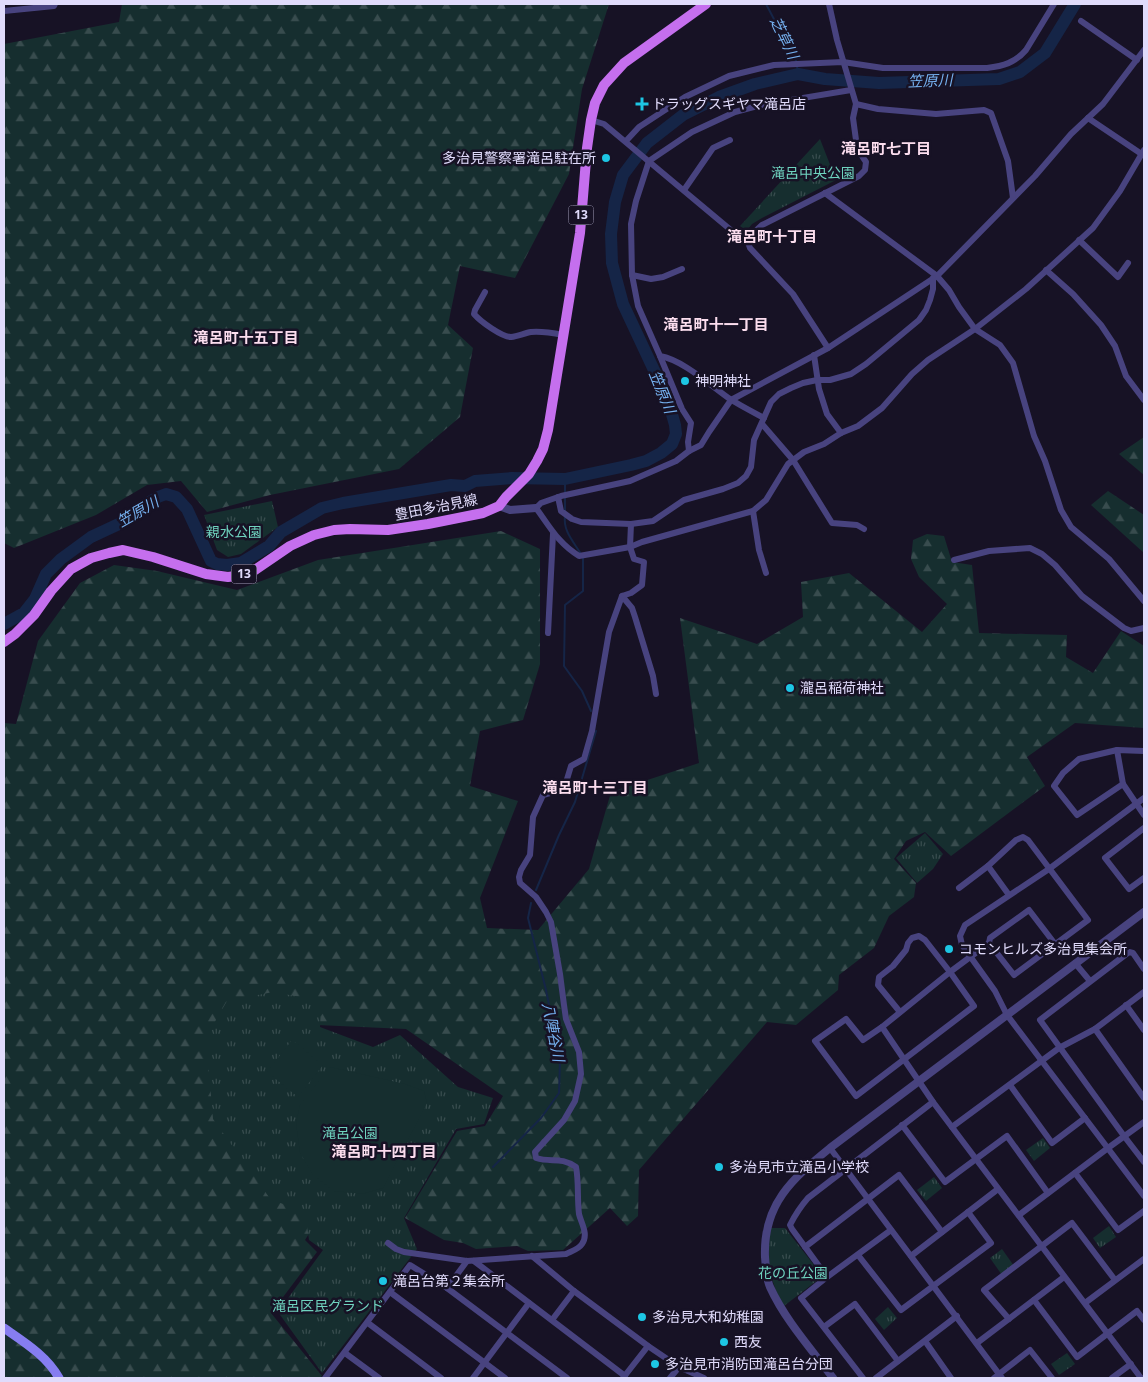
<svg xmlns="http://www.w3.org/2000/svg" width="1148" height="1382" font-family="'Noto Sans','Noto Sans JP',sans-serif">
<defs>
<pattern id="forest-firs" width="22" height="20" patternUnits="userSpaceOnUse" patternTransform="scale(1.25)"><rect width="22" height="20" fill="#162e2f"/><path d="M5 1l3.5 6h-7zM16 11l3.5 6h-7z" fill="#384c4e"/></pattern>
<pattern id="park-tufts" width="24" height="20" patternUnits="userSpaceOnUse" patternTransform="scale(1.25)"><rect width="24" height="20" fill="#162e2f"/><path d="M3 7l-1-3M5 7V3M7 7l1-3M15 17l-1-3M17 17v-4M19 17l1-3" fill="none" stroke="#384c4e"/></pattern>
</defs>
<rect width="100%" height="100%" fill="#171225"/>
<g fill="url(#forest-firs)">
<polygon points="122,4 609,4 582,89 569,174 515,278 460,266 448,325 473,348 460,417 399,469 270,495 207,512 181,481 147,485 96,515 14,548 4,543 4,44 119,22"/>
<polygon points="1144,437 1144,475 1119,454"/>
<polygon points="1108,491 1144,515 1144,553 1091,505"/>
<polygon points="501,531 540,549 540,664 523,720 480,731 470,786 518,801 480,898 487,928 538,930 589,869 611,792 699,763 680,618 757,644 803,617 801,582 849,573 922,632 947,604 919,577 911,559 913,540 927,534 944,536 952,562 972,565 979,633 1067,635 1066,657 1093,673 1121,631 1144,646 1144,728 1075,723 1027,757 1045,786 951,856 925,832 906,841 894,859 916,883 914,897 889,916 874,948 839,975 838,990 796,1025 767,1022 639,1170 638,1216 627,1226 610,1208 563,1250 528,1251 517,1246 476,1249 463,1243 444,1240 405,1218 457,1131 485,1126 503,1096 406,1029 295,1024 320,1216 305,1240 317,1252 271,1313 322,1376 320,1378 4,1378 4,723 16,724 38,641 80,583 114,565 157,571 237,590 318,560"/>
</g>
<g fill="url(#park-tufts)">
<polygon points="820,139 836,180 762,218 752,224 748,229 744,229 740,226"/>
<polygon points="272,501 278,527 241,554 228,557 217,550 204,515"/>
<polygon points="925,833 943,854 933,869 917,883 896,858"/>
<polygon points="273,992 322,1001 320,1027 373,1047 400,1035 458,1087 493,1098 484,1124 456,1129 404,1218 417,1249 322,1373 278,1312 323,1250 309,1240 305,1211 271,1200 213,1119 206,1037 227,1001"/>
<polygon points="1043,1138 1050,1148 1034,1161 1026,1150"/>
<polygon points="934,1177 942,1188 926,1201 917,1190"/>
<polygon points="1109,1226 1116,1237 1100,1248 1093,1238"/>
<path d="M771,1228H785L821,1274L819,1279L784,1306C769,1282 766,1256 771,1228Z"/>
<polygon points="1002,1249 1014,1266 1002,1275 990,1258"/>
<polygon points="888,1307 897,1318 884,1330 875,1319"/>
<polygon points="1067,1353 1075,1364 1059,1375 1051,1364"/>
</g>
<g fill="#162e2f">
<polygon points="292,1040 323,1065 298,1097 267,1072"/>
<polygon points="330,1067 405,1084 424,1091 427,1103 383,1188 362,1194 334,1191 313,1175 300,1153 296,1123 300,1105"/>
</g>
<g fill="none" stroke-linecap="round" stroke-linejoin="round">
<g stroke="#152547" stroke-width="2">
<polyline points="766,4 796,61"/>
<polyline points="797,66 798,74"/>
<polyline points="565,479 565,511"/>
<path d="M565,516C563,531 573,541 581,554"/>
<polyline points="583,558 583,591 565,605 564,666 582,691 591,711"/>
<polyline points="536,890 559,835 575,802 596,731"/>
<polyline points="493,1167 541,1118 559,1093 560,1060 546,990 528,918 531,903"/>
</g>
<polyline stroke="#152547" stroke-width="12" points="4,624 24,613 35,599 46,574 61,559 91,537 121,523 141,507 158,497 166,494 176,497 187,509 211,561 217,564 227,565 241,563 269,546 281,532 322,508 343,503 451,485 465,486 475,481 512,478 565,479 631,465 646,461 661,453 672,444 676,434 675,425 668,400 623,304 612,263 611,234 615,202 623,175 647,143 683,115 719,97 755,84 798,74 825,79 879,83 999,79 1020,72 1045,53 1075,4"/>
<g stroke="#48437f" stroke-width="6">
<polyline points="4,11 54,6 55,4"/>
<polyline points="1081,21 1137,60"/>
<path d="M1144,50L1103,104L1071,134L1035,176L937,276L828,348L731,400L709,432L701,445L689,451L676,461L630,481L561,496L541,503L536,508C550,527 558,543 579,556L630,547L642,542L753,511L766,500L788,464L804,452L824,444L841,433L858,426L882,408L912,374L928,360L975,329L1026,289L1093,228L1120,191L1144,150"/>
<polyline points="856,104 878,109 936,114 984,110 991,113 1008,161 1013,198"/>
<polyline points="1088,118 1143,155"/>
<path d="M591,120L604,124L732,231C742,233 747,238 750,248L793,294L828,348"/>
<path d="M626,141L639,127L685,97L729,76L774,65L843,62L883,68H987C1003,66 1015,63 1026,50L1054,4"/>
<polyline points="684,190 713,148 730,140"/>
<polyline points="825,193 937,276 949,290 959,307 975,329 1000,345 1013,363 1034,436 1045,461 1061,510 1071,527 1109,559 1144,601"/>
<polyline points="747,239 762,225 859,176 865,170 866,162 860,153 856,140 853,118 856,104 837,40 829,4"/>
<polyline points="1079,240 1118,277 1128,263"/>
<polyline points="1046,270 1073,294 1101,325 1115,346 1126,376 1144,400"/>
<polyline points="632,275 651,279 663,277 682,269"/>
<path d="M485,292L475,310L474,314C481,322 502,337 511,337C518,336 525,333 531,332C542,331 553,333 563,335"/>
<polyline points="814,355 819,389 827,414 841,433"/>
<polyline points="660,356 682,409 691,423 688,442 689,451"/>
<path d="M764,418C753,412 741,406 730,399C710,385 683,360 660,356L638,306L632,275L631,224L636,201L649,161L692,132L735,112L761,105L851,90"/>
<polyline points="762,424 793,460 832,523 857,525 864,529"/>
<polyline points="558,497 561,511 572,519 581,522 631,524 653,521 684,500 723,489 738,483 746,476 751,467 754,440 771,402 779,394 791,388 803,383 817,380 830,380 851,374 866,364 919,320 926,310 930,300 933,289 933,278"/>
<polyline points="753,511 759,550 766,573"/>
<polyline points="954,560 989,551 1030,548 1042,554 1055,565 1082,596 1124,628 1131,631 1144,628"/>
<polyline points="622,596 632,608 635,617 653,676 656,694"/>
<polyline points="548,633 553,534"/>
<polyline points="1117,750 1123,784"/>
<polyline points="1144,751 1117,750 1079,759 1063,773 1054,786 1077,815 1123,784 1144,815"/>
<polyline points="1144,798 1049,869 965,925 960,936 962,945 995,991 1007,1015 1144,1196"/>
<polyline points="1144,828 1105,858 1129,889 1144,878"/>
<polyline points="988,866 1009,895"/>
<polyline points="959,888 988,866 1016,840 1023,837 1028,840 1088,920 1014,975 989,943 990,938 1029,910 1055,944"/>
<polyline points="989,943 950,972 882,1027 933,1102 1141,1378"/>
<polyline points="1075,963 1090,981"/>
<polyline points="1144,969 1133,953 1129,952 1040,1020 1124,1136 1144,1162"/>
<polyline points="1126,1005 1144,1030"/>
<polyline points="882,1027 863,1040 846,1019 815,1041 856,1096 974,1006 950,972 925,940 919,936 912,938 908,943 906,950 893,966 879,977 878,985 900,1012"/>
<polyline points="1095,1029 1144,1098"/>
<polyline points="1010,1085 1052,1143 1085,1118"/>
<polyline points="902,1125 945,1182 1007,1136 1048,1193"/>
<polyline points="952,1127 1059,1048 1095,1029 1144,992"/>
<polyline points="830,1148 1002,1378"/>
<polyline points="1075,1173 1118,1230 1144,1211"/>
<polyline points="1019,1215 1108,1148 1144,1122"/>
<path d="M388,1243L396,1249L404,1252L467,1261L566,1254C572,1251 579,1249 582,1244C589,1234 581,1223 579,1214C577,1198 579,1182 576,1167C560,1156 552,1163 536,1158L535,1152L564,1120L575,1101L581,1074L579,1052L566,1019L564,1005L560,974L551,922L546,912L536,897L520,883L519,877L521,870L530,855L533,817L543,795L564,789L571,766L584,759L592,731L609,632L622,596L631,593L642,585L644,562L634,559L630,547L631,524"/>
<polyline points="805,1247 899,1175 942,1232"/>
<polyline points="858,1255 901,1310 991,1243 968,1212"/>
<polyline points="532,1256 574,1291 648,1346 679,1367 704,1378"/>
<polyline points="911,1256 998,1189"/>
<polyline points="474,1261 625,1376"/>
<path d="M827,1277L792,1229L790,1225C795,1215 801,1206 808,1198L933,1102"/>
<polyline points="447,1288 467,1261"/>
<polyline points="390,1292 505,1378"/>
<polyline points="1034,1300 1077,1357 1137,1311 1144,1320"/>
<polyline points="1085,1303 1144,1259"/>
<polyline points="1009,1319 984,1290 1072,1223 1115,1280"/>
<polyline points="552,1320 574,1291"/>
<polyline points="368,1323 441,1378"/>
<polyline points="824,1327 855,1304 898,1361"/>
<polyline points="925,1341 951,1378"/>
<polyline points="977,1343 1064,1277"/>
<polyline points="345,1353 379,1378"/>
<polyline points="325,1378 410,1265 447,1288 567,1378"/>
<polyline points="473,1378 529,1303"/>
<polyline points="623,1378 648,1346"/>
<polyline points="670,1378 679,1367"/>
<polyline points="863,1378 801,1298 827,1277 891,1230"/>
<polyline points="876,1378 957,1316"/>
<polyline points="994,1378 1030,1350 1052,1378"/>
<polyline points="1112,1378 1131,1364"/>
</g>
<g stroke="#48437f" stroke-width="8">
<polyline points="499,506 510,510 536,508"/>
<path d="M833,1378C812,1350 785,1320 770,1287C766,1278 766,1267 765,1257C763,1204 792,1179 830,1148L1144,912"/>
</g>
<path stroke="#867df0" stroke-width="9" d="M4,1328C24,1342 47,1356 59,1378"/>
<polyline stroke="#c56fee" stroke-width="10" points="4,642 15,634 34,615 51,591 71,569 91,558 109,553 123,550 153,557 206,574 228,577 249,574 290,546 314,535 334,530 350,529 388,530 428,524 483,513 499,506 506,497 529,474 537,461 543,449 548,430 580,233 587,148 591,120 595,103 604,85 624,63 706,4"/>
</g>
<g fill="#1dc6e4" stroke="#171225" stroke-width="2">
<path d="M639.5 96.5h5v5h5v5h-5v5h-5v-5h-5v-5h5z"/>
<circle cx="606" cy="158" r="5"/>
<circle cx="685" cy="381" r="5"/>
<circle cx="790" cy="688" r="5"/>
<circle cx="949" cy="949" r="5"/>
<circle cx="719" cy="1167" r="5"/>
<circle cx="383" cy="1281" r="5"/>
<circle cx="642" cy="1317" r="5"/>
<circle cx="724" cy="1342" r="5"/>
<circle cx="655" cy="1364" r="5"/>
</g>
<g text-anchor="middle" stroke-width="5" stroke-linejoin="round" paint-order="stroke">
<g fill="#171225" stroke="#a49fbb" stroke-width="1">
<rect x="568.5" y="205.5" width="25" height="19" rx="4"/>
<rect x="231.5" y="564.5" width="25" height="19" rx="4"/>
</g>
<g font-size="12" font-weight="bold" fill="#e0dbfb">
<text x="581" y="219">13</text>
<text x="244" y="578">13</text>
</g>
<g font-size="14" fill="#e0dbfb" stroke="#171225" text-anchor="start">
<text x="652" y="109">ドラッグスギヤマ滝呂店</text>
<text x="596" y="163" text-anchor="end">多治見警察署滝呂駐在所</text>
<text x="695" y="386">神明神社</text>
<text x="800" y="693">瀧呂稲荷神社</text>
<text x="959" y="954">コモンヒルズ多治見集会所</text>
<text x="729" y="1172">多治見市立滝呂小学校</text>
<text x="393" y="1286">滝呂台第２集会所</text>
<text x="652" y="1322">多治見大和幼稚園</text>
<text x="734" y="1347">西友</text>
<text x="665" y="1369">多治見市消防団滝呂台分団</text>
</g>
<g font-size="14" fill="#6fd3bf" stroke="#171225">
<text x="813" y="178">滝呂中央公園</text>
<text x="234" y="537">親水公園</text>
<text x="350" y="1138">滝呂公園</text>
<text x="793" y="1278">花の丘公園</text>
<text x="328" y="1311">滝呂区民グランド</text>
</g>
<g font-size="14" fill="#e0dbfb" stroke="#171225">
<text transform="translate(436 507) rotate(-11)" y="5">豊田多治見線</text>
</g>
<g font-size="15" font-style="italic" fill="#75b0ef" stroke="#171225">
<text transform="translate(784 38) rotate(64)" y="5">芝草川</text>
<text transform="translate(930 81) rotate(-2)" y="5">笠原川</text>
<text transform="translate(662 392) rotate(68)" y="5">笠原川</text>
<text transform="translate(138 512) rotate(-30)" y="5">笠原川</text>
<text transform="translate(553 1032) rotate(79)" y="5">八陣谷川</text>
</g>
<g font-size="15" font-weight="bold" fill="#fbddee" stroke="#171225">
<text x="886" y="154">滝呂町七丁目</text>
<text x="772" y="242">滝呂町十丁目</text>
<text x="716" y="330">滝呂町十一丁目</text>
<text x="246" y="343">滝呂町十五丁目</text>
<text x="595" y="793">滝呂町十三丁目</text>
<text x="384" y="1157">滝呂町十四丁目</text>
</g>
</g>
<rect width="1148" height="1382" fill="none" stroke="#e0dbfb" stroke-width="10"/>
</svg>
